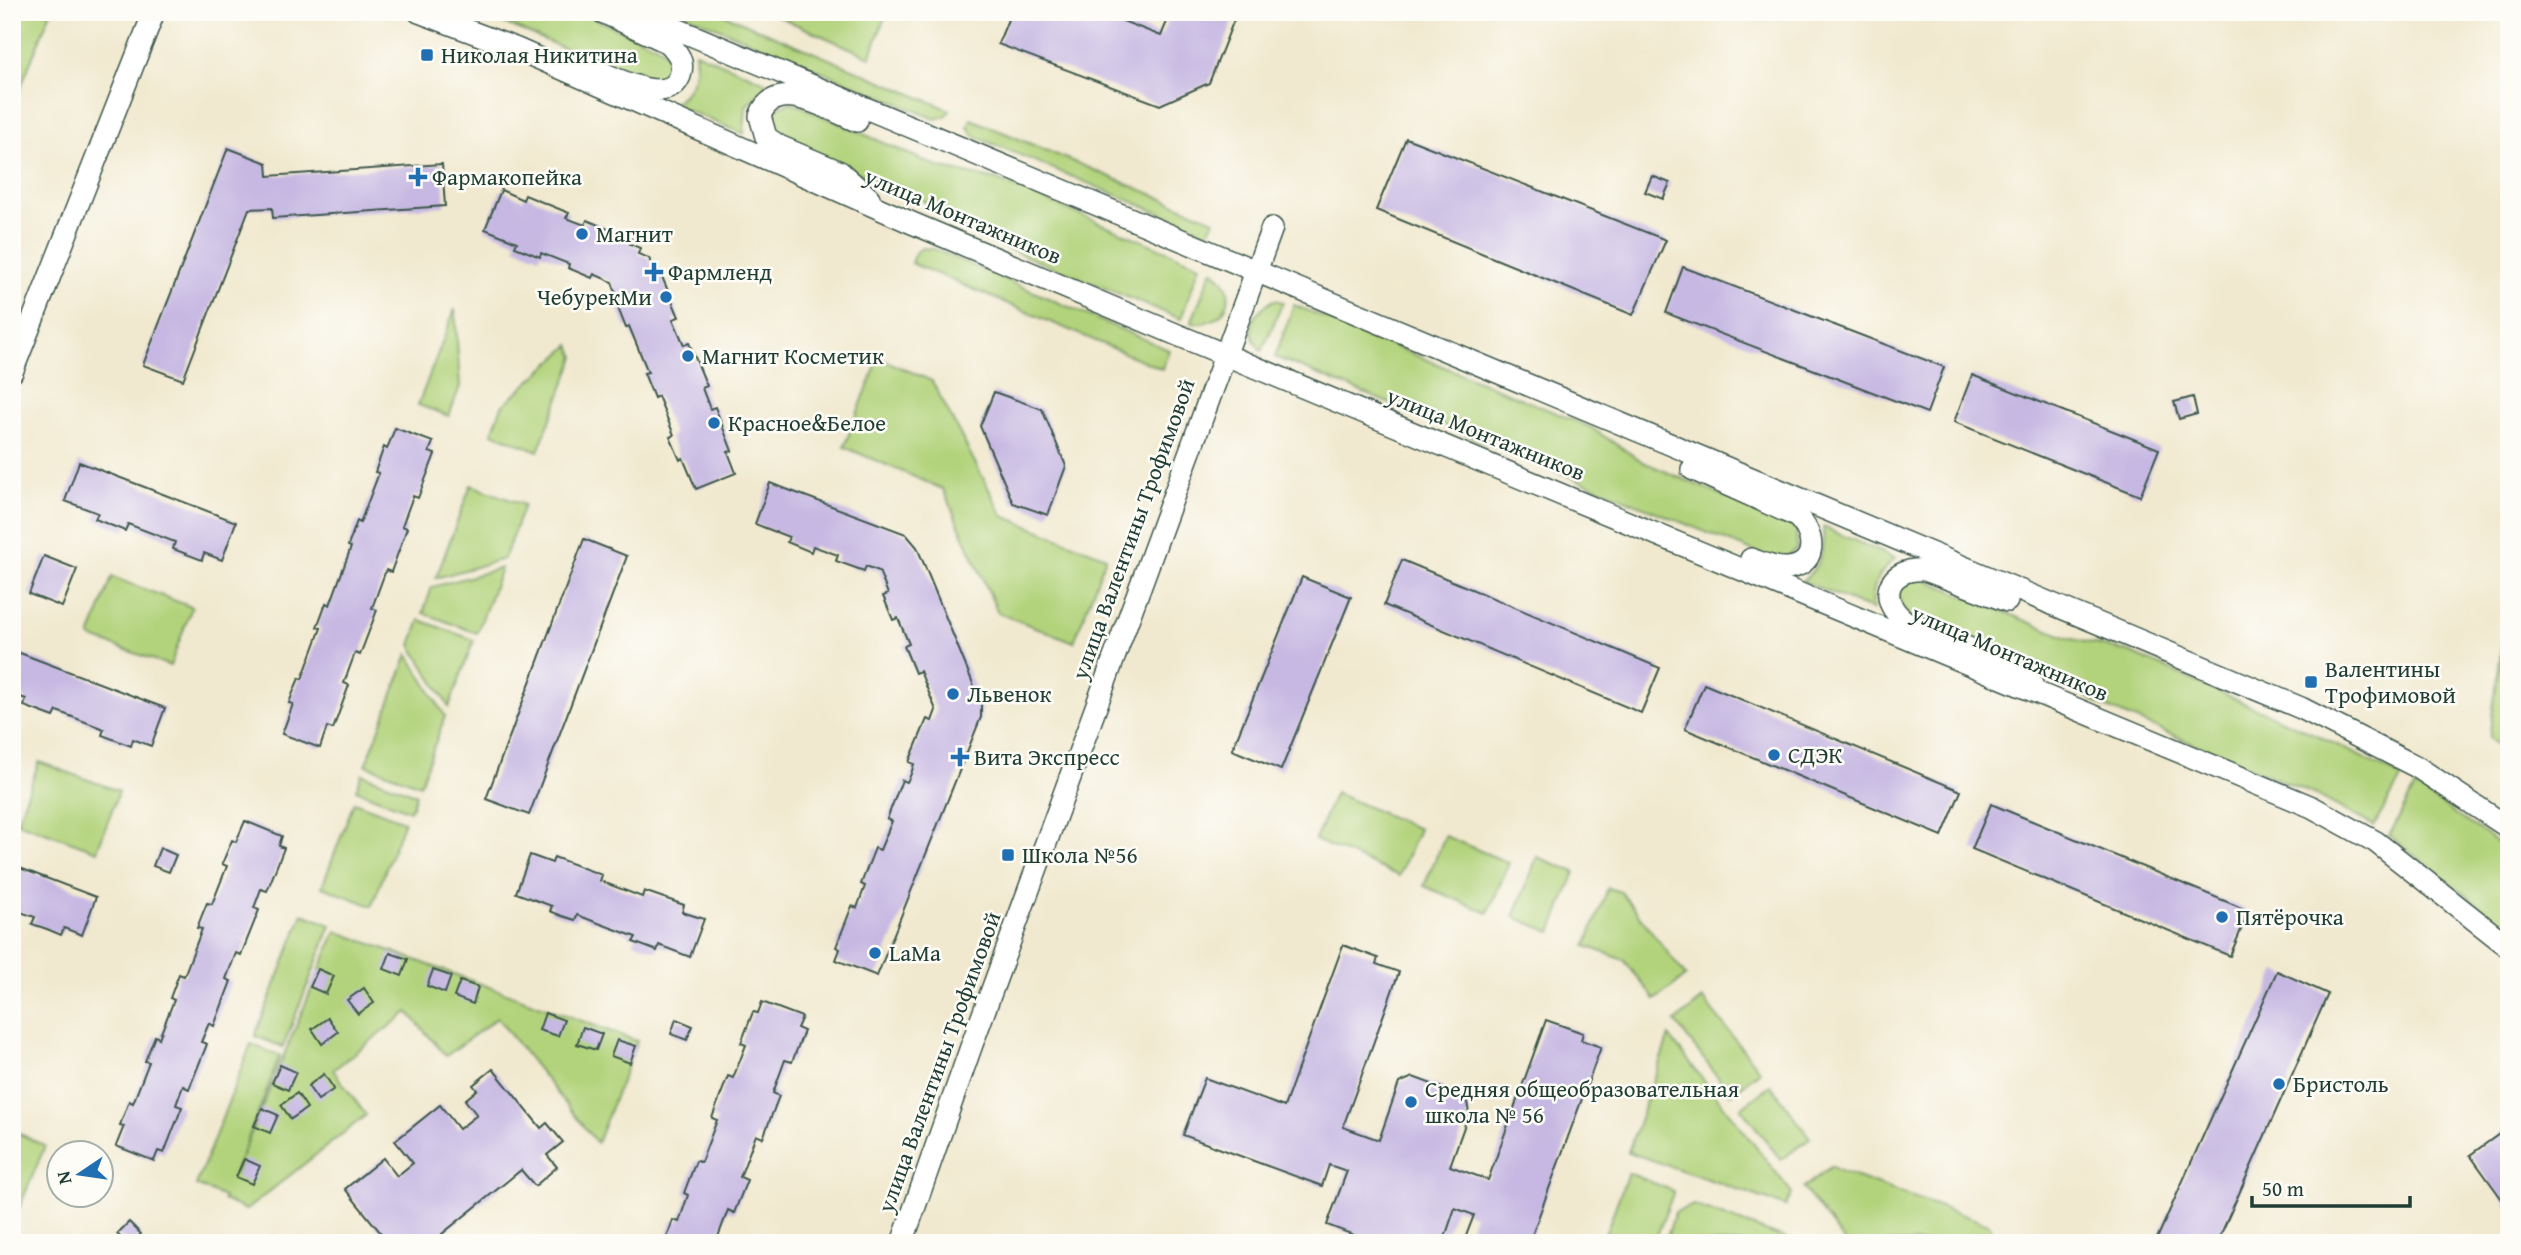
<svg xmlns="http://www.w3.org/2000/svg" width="2521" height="1255" font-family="'Gentium Book Plus',serif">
<rect width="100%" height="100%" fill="#fdfcf7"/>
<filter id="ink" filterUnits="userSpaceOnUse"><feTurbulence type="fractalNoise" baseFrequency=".0143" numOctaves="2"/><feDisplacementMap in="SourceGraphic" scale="14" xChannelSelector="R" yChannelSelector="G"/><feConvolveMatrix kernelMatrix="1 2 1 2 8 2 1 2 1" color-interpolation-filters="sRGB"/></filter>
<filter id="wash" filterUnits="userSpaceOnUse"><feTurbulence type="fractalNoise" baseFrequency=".00686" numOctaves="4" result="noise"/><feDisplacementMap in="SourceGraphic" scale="28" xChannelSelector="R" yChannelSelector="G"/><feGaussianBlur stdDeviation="1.57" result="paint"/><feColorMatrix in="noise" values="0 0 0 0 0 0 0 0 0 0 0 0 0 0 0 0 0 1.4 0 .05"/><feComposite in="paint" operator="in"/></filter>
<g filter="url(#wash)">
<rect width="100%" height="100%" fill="#f1e9cf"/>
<g fill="#b2d37b" stroke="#688858" stroke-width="2">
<polygon points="12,12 51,12 12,108"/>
<polygon points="463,12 579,12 660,47 674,62 671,75 667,80 644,82 497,20"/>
<polygon points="680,12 718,12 950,110 946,116 935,119"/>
<polygon points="768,12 887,12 870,57"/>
<path d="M695,52L768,83L746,106L744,134L672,104C692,91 698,75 695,52Z"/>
<polygon points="791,102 938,167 997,180 1200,265 1181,319 976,236 931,204 777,139 769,118 772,110"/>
<polygon points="971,119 1214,220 1208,233 974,136 968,127"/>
<polygon points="922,248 934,249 1169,350 1162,369 911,263 915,253"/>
<path d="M1212,270C1243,290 1227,327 1191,323Z"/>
<path d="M1274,300L1283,302L1262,351C1243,331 1252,312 1274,300Z"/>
<polygon points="1294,305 1590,427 1643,462 1787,523 1796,529 1797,549 1784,559 1772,559 1275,357"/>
<polygon points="455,309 460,386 449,416 418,405"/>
<polygon points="570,345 575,357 538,451 492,433 502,406"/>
<polygon points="879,358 932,381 1003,516 1106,557 1074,642 998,613 943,489 844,447"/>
<polygon points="471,485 524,505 504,559 436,578"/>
<path d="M1823,527L1895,558C1878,574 1870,586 1873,610L1802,581C1820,567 1825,550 1823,527Z"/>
<polygon points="501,568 477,633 423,613 432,587"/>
<polygon points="112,577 192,607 170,666 90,637"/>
<polygon points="1921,578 2068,638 2129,652 2325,739 2402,777 2374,826 2316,795 2098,704 2043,666 1909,615 1900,607 1898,588 1903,583"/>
<polygon points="2509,595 2509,755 2489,738"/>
<polygon points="420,620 474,640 449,707 411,645"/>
<polygon points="408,654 445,716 420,785 366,765"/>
<polygon points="39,762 119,791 97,851 17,822"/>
<polygon points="362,774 416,794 410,811 356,790"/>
<polygon points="2415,787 2509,850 2509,929 2389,836"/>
<polygon points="1335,793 1419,829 1399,876 1315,840"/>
<polygon points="354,802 404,821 372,906 322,887"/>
<polygon points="1445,836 1509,863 1488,913 1424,886"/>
<polygon points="1537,857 1575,872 1551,932 1514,917"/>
<polygon points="1608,888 1621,892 1686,976 1655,1000 1624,960 1586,946"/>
<polygon points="303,914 331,925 283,1047 255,1036"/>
<polygon points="336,931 637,1041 597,1143 497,1018 446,1056 408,1012 333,1070 366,1115 246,1210 223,1200 224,1197 196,1185 251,1044 280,1056 234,1174"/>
<polygon points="1703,999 1760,1071 1731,1094 1675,1022"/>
<polygon points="1669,1036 1792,1193 1786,1206 1628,1152"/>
<polygon points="1771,1085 1810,1138 1781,1160 1741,1108"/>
<polygon points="12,1130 45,1146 12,1225"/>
<polygon points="1832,1166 1837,1170 1988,1224 1998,1239 1993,1243 1846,1243 1803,1188"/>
<polygon points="1628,1173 1674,1191 1654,1243 1602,1243"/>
<polygon points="1694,1205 1798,1243 1665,1243 1675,1212"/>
</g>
<g id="blocks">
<g fill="#c6b8e2">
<polygon points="1011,12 1100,12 1161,36 1171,12 1237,12 1209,83 1160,105 998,44"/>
<polygon points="1406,138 1666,240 1633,315 1376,210"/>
<polygon points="228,148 267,163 268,176 442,164 445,206 273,218 272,208 249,209 183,380 143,365"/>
<polygon points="1652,176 1670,183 1663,199 1645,192"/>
<polygon points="501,190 523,200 525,195 569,213 566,218 585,225 587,220 632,239 630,244 640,248 638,254 649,258 655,275 660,272 679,317 673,319 684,345 689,343 707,386 702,388 710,409 715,407 732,451 728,452 736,473 696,489 683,458 680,460 670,437 674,435 658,396 654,398 644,373 648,372 629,326 626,328 616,303 619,302 612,282 594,274 592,278 568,268 569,264 541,253 540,257 515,247 517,242 485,229"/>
<polygon points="1683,267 1944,367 1927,413 1666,313"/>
<polygon points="1972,375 2159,449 2140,496 1954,422"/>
<polygon points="994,392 1042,409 1066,466 1048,515 1013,503 980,426"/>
<polygon points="2193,397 2197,414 2179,419 2174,402"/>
<polygon points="395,428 433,442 429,452 435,454 418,498 413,496 402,526 407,528 391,572 386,570 372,608 377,610 360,655 355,653 344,683 349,685 333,729 327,727 320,748 282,734 293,704 289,703 294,690 299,678 302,679 321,628 317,627 326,603 330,605 351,547 348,546 357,521 360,523 379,473 375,472 384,447 387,449"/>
<polygon points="79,462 236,522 222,560 204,553 202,560 173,549 175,542 128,524 125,531 95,519 98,513 65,501"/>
<polygon points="770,483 906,534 917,547 981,703 981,717 877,976 836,960 840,949 836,947 852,906 857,908 865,886 861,884 875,848 880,850 892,821 887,819 902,780 907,782 911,774 914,764 909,762 927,719 932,721 936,710 920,671 915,673 904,646 909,644 898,618 893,620 883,596 888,594 879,571 866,566 864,571 836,561 838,555 813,546 811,552 787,542 789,537 755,524"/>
<polygon points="584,539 627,556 529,815 486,799"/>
<polygon points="44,556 77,569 62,607 29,594"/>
<polygon points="1402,560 1660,668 1641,713 1384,605"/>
<polygon points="1302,577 1351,597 1281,770 1232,750"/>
<polygon points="12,650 165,708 151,746 133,739 131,746 102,735 104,729 57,711 54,717 24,706 26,699 12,694"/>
<polygon points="1704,684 1961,791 1942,836 1685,729"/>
<polygon points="1991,804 2249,911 2230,956 1972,849"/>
<polygon points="245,821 282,836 279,846 284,848 267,891 261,889 254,908 259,910 241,955 236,953 226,979 231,981 214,1026 209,1023 201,1042 207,1044 189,1089 183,1086 176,1105 182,1107 164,1153 158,1151 154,1161 116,1146 124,1126 120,1125 129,1101 133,1103 149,1062 145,1061 155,1036 159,1038 174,1000 170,998 179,974 184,976 202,929 197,928 202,915 207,903 212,904 227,866 222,864 232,840 236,842"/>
<polygon points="160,848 176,855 169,872 153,866"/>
<polygon points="530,855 552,863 554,857 602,875 600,881 642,897 644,891 684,905 682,912 704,919 690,957 659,945 657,951 633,942 636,937 577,915 575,920 562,916 550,911 552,906 516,893"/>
<polygon points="12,865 96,897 82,935 64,928 61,935 47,929 32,924 35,917 12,909"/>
<polygon points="1343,945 1378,958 1376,964 1399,972 1343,1127 1379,1140 1399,1083 1413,1077 1440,1087 1466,1097 1469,1113 1450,1166 1488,1180 1546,1020 1583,1033 1581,1040 1601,1047 1529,1243 1483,1243 1466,1236 1474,1215 1455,1208 1443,1243 1375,1243 1327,1225 1347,1171 1329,1165 1322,1186 1183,1135 1205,1078 1284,1107"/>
<polygon points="390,953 408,959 402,976 384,969"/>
<polygon points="318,969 334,976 326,994 310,987"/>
<polygon points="433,970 451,976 445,993 427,986"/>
<polygon points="2277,971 2328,994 2217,1243 2155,1243"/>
<polygon points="460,981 478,987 473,1004 454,997"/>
<polygon points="364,988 374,1003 358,1014 347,1000"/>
<polygon points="762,1002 802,1017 797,1028 804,1031 792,1062 785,1060 773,1093 779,1096 763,1138 756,1135 740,1177 747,1180 734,1213 728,1210 718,1237 724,1239 723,1243 665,1243 673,1220 679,1222 688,1195 684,1193 696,1161 701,1162 717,1120 712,1118 728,1076 733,1078 746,1045 741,1043 753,1012 758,1013"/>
<polygon points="545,1013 564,1020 558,1036 539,1030"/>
<polygon points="328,1018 338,1032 322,1044 312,1029"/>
<polygon points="676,1019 693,1026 687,1040 671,1034"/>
<polygon points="583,1027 602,1034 596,1050 577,1044"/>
<polygon points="617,1040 636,1046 630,1063 611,1056"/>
<polygon points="280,1065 296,1072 288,1090 272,1083"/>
<polygon points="493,1069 541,1128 547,1123 563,1142 547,1155 557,1167 535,1186 521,1170 442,1234 449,1243 389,1243 345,1189 383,1158 397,1176 413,1163 395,1141 440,1105 459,1129 477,1115 465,1100 477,1090 473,1085"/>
<polygon points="324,1074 334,1089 318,1100 308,1086"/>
<polygon points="297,1093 307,1108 291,1119 281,1105"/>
<polygon points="262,1108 278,1115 270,1133 254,1126"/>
<polygon points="2509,1127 2509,1209 2470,1155"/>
<polygon points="244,1159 260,1166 252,1184 236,1177"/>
<polygon points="129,1222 141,1234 132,1243 127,1243 117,1234"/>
<polygon points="271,1234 293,1243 267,1243"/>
</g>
</g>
</g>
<g filter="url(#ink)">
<use href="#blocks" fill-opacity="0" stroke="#3e574b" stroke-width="2"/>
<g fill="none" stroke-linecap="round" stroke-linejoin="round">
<g stroke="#3e574b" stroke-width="24">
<g id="minor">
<polyline points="419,12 517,49 912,223 1180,336 2312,807 2376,842 2509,947"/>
<polyline points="636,12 2301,708 2417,767 2509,828"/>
<path d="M587,66C608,74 668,109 680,76C685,62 678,53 669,43L602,12"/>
<path d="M857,121C829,110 775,75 760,116L766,137L779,146L840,172L869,198"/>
<polyline points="12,372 154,12"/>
<path d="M1692,469L1796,516C1817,534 1818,568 1784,568C1772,568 1762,563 1751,559"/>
<path d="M2007,601L1925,570C1887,567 1876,600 1906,622L2011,666L2032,684"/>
<polyline points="902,1243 971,1047 1272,228"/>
</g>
</g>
<use href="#minor" stroke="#fff" stroke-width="21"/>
</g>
</g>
<g fill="#1f6fb2" stroke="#fdfcf7" stroke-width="2.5">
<rect x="420" y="48" width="14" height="14" rx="3.5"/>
<path d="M414.5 166.5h7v7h7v7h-7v7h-7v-7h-7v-7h7z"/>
<circle cx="582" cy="234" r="7"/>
<path d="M650.5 261.5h7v7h7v7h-7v7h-7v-7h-7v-7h7z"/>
<circle cx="666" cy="297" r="7"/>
<circle cx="688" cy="356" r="7"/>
<circle cx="714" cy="423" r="7"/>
<rect x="2304" y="675" width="14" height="14" rx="3.5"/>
<circle cx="953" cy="694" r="7"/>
<circle cx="1774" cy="755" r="7"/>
<path d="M956.5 746.5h7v7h7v7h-7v7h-7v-7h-7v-7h7z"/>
<rect x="1001" y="848" width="14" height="14" rx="3.5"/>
<circle cx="2222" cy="917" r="7"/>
<circle cx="875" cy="953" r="7"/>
<circle cx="2279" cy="1084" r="7"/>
<circle cx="1411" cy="1102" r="7"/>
</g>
<g text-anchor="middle" stroke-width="5" stroke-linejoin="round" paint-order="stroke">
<g font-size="23" fill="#1f3d34" stroke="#fdfcf7" text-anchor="start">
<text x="441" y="63">Николая Никитина</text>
<text x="432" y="185">Фармакопейка</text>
<text x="596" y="242">Магнит</text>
<text x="668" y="280">Фармленд</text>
<text x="652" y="305" text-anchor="end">ЧебурекМи</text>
<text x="702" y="364">Магнит Косметик</text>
<text x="728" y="431">Красное&amp;Белое</text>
<text x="2325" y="677">Валентины<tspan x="2325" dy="26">Трофимовой</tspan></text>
<text x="967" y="702">Львенок</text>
<text x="1788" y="763">СДЭК</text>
<text x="974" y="765">Вита Экспресс</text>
<text x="1022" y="863">Школа №56</text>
<text x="2236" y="925">Пятёрочка</text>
<text x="889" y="961">LaMa</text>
<text x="2293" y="1092">Бристоль</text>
<text x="1425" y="1097">Средняя общеобразовательная<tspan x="1425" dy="26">школа № 56</tspan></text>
</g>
<g font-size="23" fill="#1f3d34" stroke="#fdfcf7">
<text transform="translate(963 216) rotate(23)" y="8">улица Монтажников</text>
<text transform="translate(1486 434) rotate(22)" y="8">улица Монтажников</text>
<text transform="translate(1133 529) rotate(-70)" y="8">улица Валентины Трофимовой</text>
<text transform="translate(2010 653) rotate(23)" y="8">улица Монтажников</text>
<text transform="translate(939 1062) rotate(-70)" y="8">улица Валентины Трофимовой</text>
</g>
</g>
<rect width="2521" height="1255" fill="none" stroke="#fdfcf7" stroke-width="42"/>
<g transform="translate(80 1174) rotate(257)"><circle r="33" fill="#fdfcf7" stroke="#a4b0a9" stroke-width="2"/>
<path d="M0-5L12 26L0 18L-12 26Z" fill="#1f6fb2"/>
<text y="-10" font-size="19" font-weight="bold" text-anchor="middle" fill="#1f3d34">N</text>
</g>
<path d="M2252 1196v10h158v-10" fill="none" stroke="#1f3d34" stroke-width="3.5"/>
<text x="2262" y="1196" font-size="21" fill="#1f3d34" stroke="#fdfcf7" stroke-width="5" paint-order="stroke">50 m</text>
</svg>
